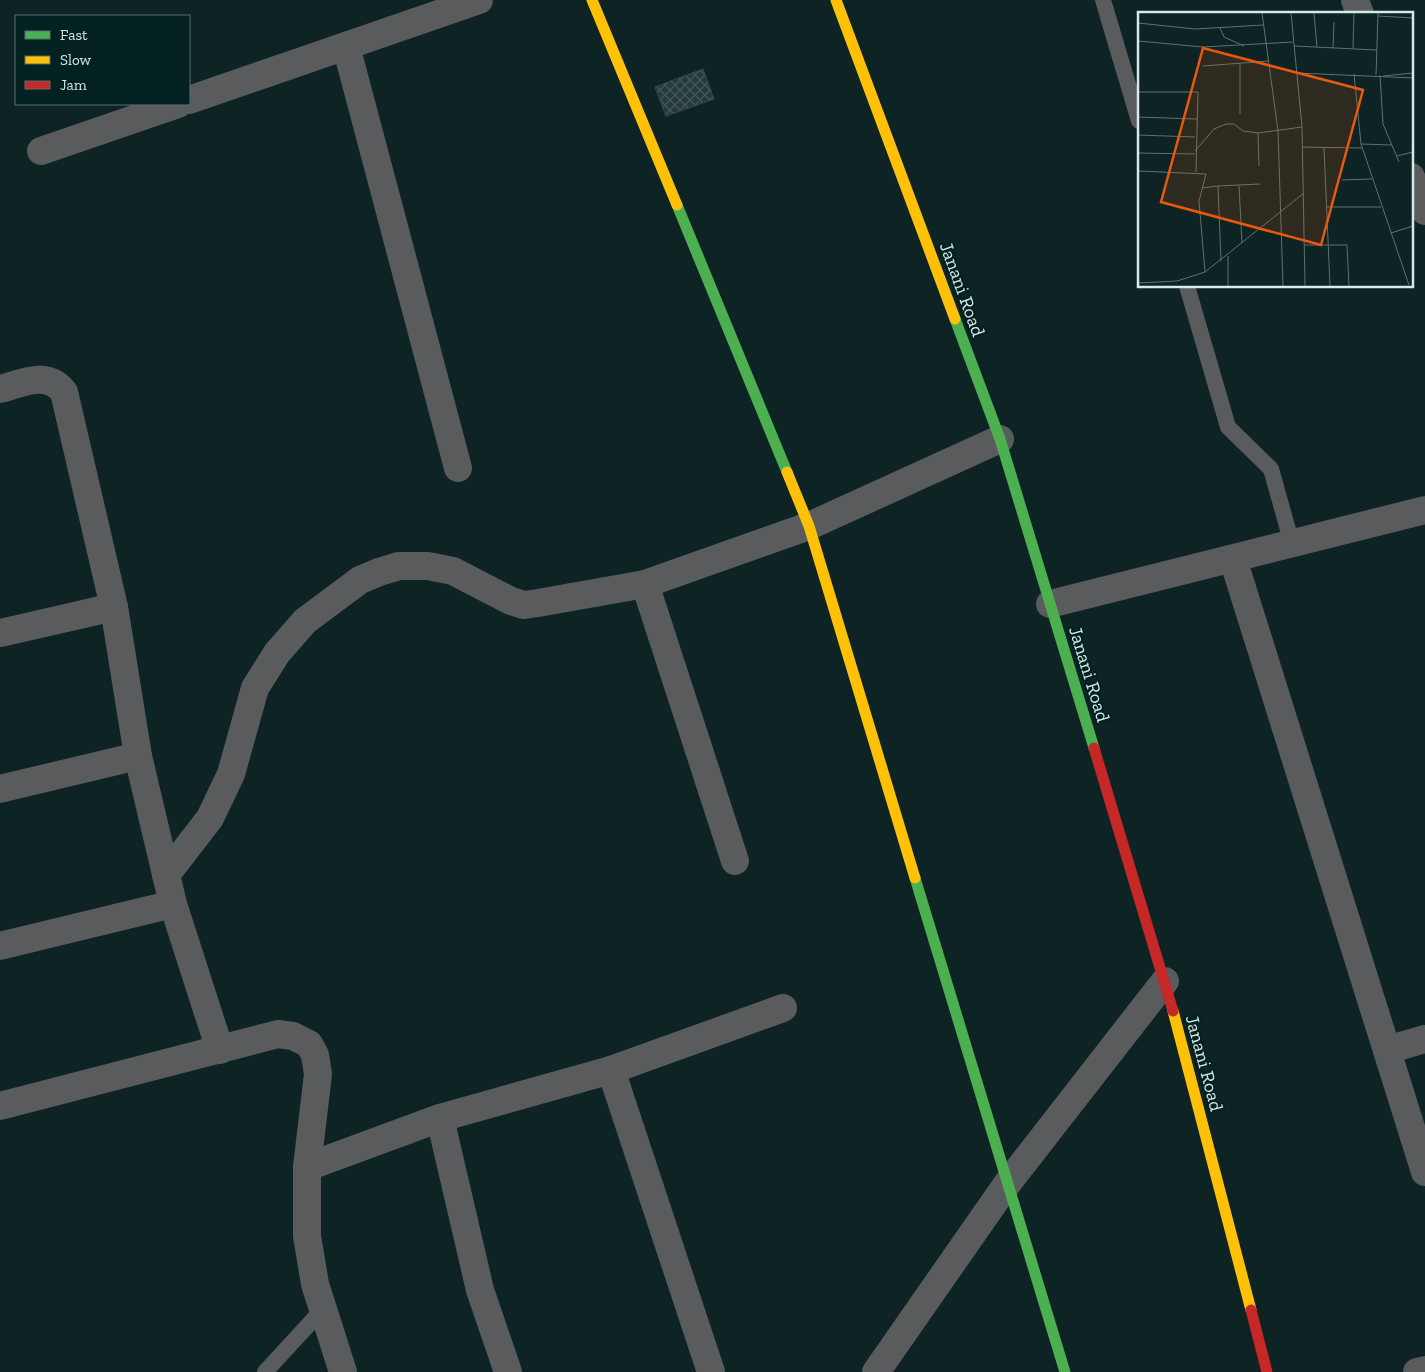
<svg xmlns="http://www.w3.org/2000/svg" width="1425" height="1372" font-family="'Zilla Slab',serif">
<defs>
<pattern id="building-cross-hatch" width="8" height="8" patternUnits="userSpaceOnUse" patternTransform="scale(1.25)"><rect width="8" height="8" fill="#253a3a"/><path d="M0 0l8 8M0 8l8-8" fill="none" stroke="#445656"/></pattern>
</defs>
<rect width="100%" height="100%" fill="#0d2324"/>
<polygon fill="url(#building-cross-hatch)" stroke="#374849" points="703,69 714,99 666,116 655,87"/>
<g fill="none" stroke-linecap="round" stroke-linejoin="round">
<g stroke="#5a5b5c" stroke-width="16">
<polyline points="1103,0 1139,121"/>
<polyline points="1187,286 1228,427 1271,469 1292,544"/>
<polyline points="265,1372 323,1309"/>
</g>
<g stroke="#5a5b5c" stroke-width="28">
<polyline points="1355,0 1360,14"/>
<polyline points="346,46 458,468"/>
<polyline points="189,100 479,0"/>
<polyline points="41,151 178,104"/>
<polyline points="1411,177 1425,211"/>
<path d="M0,389C23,383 47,370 64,392L114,607L138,756L173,904L220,1050"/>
<polyline points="1233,559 1425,1172"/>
<polyline points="645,584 735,861"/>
<polyline points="1050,604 1425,510"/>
<polyline points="0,633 114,607"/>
<polyline points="0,789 138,756"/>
<polyline points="166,875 210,818 231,774 255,688 277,653 305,621 360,580 379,572 399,566 428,566 453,571 511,601 524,605 538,603 645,584 809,526 1000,439"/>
<polyline points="0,946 173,904"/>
<polyline points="1387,1050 1425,1039"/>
<polyline points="611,1070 711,1372"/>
<polyline points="0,1106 278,1034 293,1036 309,1044 315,1055 318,1074 307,1167 307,1236 315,1284 343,1372"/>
<polyline points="307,1167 440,1118"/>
<polyline points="508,1372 480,1290 440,1118 611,1070 783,1008"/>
<polyline points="876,1372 1007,1184 1165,981"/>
<polyline points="1417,1372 1425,1370"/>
</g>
<g stroke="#4caf50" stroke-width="11">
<polyline points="677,205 787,472"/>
<polyline points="955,319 1000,439 1094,748"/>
<polyline points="915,878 1065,1372"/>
</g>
<g stroke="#ffc107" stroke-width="11">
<polyline points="592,0 677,205"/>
<polyline points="836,0 955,319"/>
<polyline points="787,472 809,526 915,878"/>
<polyline points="1173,1011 1251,1310"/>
</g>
<g stroke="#c62828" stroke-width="11">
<polyline points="1094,748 1173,1011"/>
<polyline points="1251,1310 1267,1372"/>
</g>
</g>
<g text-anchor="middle" stroke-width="4.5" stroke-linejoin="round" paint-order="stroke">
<g font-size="19" fill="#d4e9e8" stroke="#042122">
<text transform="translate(963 289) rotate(70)" y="7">Janani Road</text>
<text transform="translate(1090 674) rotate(73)" y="7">Janani Road</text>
<text transform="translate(1205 1063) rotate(75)" y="7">Janani Road</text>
</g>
</g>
<g transform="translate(1138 12)">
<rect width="275" height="275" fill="#0d2324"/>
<path fill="none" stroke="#5d7272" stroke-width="1" d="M124,1L140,119L145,274M153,1L164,115L167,274M176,1L179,35M240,4L275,6M0,11L57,17L125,13M82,16L86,25L106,34M0,29L65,35L155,30M156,34L239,38M195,36L196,10M215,36L216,1M65,54L131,49M159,61L275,66M216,62L223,132L271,273M238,63L240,1M242,63L245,112L261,150M245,64L275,61M0,80H60L58,160M102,102V51M0,105L59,107M120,121L121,154M0,123L57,125M223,132L254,133M164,135L225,136M186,135L192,274M57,139L76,117L88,112H96L105,119L120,121L164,115M0,141L57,142M259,144L275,140M0,159L68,162L61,189L67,260M204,168L234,167M101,174L104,231M64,176L80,174M189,195H243M253,221L275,214M166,233H209L211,274M83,249L80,174L122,172M0,271L39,269L67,260L166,181M90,274V244"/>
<path fill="#e8590c" fill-opacity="0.15" stroke="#e8590c" stroke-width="2.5" d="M65,36L225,78L183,233L23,190Z"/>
<rect width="275" height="275" fill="none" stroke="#d4e9e8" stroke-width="2.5"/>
</g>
<rect x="15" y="15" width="175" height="90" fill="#042122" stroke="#577171"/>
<rect x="25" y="31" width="25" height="8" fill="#4caf50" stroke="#577171"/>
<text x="60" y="40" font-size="15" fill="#d4e9e8">Fast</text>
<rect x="25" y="56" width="25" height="8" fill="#ffc107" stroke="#577171"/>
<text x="60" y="65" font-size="15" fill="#d4e9e8">Slow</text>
<rect x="25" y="81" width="25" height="8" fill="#c62828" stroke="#577171"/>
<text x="60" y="90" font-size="15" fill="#d4e9e8">Jam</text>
</svg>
